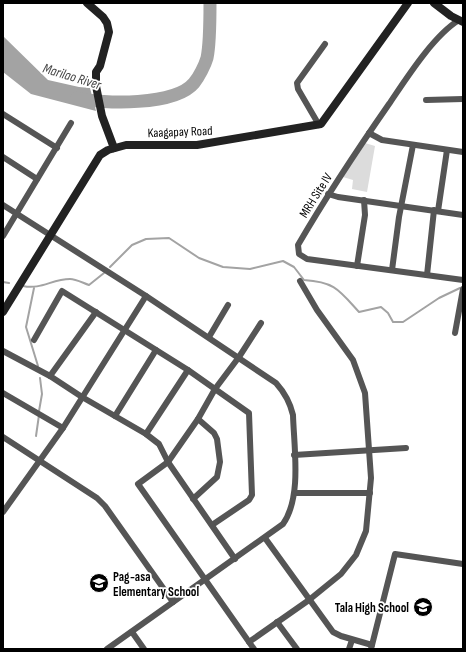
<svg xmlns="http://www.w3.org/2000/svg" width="466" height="652" font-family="'Sofia Sans Condensed',sans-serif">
<rect width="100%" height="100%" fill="#fff"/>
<polygon fill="#dcdcdc" points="365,143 375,146 367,192 352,189 353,180 343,177"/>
<polygon fill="#a3a3a3" points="3,36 48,80 79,87 90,88 96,111 31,94 3,72"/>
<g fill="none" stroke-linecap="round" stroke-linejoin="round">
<g stroke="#a3a3a3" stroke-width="2">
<polyline points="210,3 211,3"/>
<path d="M110,267L132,245L146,239L169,238L199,258L223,267L250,269L283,261L294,267L304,280C335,282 339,290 359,312L381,307L388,313L393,322H403L439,298L460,288"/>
<polyline points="3,282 9,283"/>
<path d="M23,286C41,290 52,279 70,279C76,279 83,283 89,285L104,273"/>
<polyline points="34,288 26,327 38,366"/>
<polyline points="39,411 42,394 40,378"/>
<polyline points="36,436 39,415"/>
</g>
<path stroke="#a3a3a3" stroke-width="13" d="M77,98C103,104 175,106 194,83C199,77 205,65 207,58C210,44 210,18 210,3"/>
<g stroke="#555" stroke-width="6">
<path d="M459,20C433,36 406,79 389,104C357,150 326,197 298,245L299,254L307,259L463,280"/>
<polyline points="426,100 463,99"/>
<polyline points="3,114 57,148"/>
<polyline points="319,125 298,89 297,83 325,44"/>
<polyline points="369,133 382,140 463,152"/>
<polyline points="3,157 37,179"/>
<polyline points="328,194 338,197 463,215"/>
<path d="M3,205L146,296L276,383C285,393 290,402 293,415C294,448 302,497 283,524L107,649"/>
<polyline points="438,211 447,150"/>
<polyline points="3,236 71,123"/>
<polyline points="357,266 365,215 364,200"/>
<polyline points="392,270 399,217 413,145"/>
<polyline points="427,275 434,210"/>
<polyline points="455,333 463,289"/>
<polyline points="209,337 228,305"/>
<polyline points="34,340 62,291 188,370 249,413 252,495 249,500 212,525"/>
<polyline points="3,351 50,376 82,397 146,434 159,444 168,462 235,559"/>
<polyline points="50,376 96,312"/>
<polyline points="3,393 63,428"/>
<polyline points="115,416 156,350"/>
<polyline points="146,434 188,370"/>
<polyline points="3,437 97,498 105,506 173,602"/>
<polyline points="294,455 406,448"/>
<polyline points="295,493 370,493"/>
<polyline points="193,499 217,477 220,462 217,439 214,433 198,419"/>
<polyline points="3,512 63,428 146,296"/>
<polyline points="265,538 333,632 341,636 372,645"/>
<polyline points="277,622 297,649"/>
<polyline points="132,632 144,649"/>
<polyline points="249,642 309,600 341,574 356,555 366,531 371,478 365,393 353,360 317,310 300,281"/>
<polyline points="254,649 138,484 168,462 198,419 215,389 239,357 261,323"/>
<polyline points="349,649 352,640"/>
<polyline points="371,649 395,554 463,564"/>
</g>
<g stroke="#222" stroke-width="8">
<polyline points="87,3 103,17 107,23 109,32 100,66 96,72 96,86 102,116 114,148"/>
<polyline points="434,3 451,16 463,22"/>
<polyline points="3,312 100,155 108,150 126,145 197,145 321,124 408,3"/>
</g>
</g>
<defs>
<g id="school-disc" transform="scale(1)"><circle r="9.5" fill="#000" stroke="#fff"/><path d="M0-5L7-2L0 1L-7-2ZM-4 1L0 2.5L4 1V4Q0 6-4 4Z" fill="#fff"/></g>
</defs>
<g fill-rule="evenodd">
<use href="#school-disc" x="99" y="583"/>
<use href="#school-disc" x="423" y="607"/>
</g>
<g text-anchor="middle" stroke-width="3.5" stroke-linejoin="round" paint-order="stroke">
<g font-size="13" fill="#000" stroke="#fff">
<text transform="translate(180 131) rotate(-2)" y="5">Kaagapay Road</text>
<text transform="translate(315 195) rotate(-58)" y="5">MRH Site IV</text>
</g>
<g font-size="13" font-weight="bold" fill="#000" stroke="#fff" text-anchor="start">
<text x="113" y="581">Pag-asa<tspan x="113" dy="15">Elementary School</tspan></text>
<text x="409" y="612" text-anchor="end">Tala High School</text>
</g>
<g font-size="14" font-style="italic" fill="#444" stroke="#fff">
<text transform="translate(72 76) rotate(17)" y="5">Marilao River</text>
</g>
</g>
<rect width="466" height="652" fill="none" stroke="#000000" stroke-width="8"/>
</svg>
